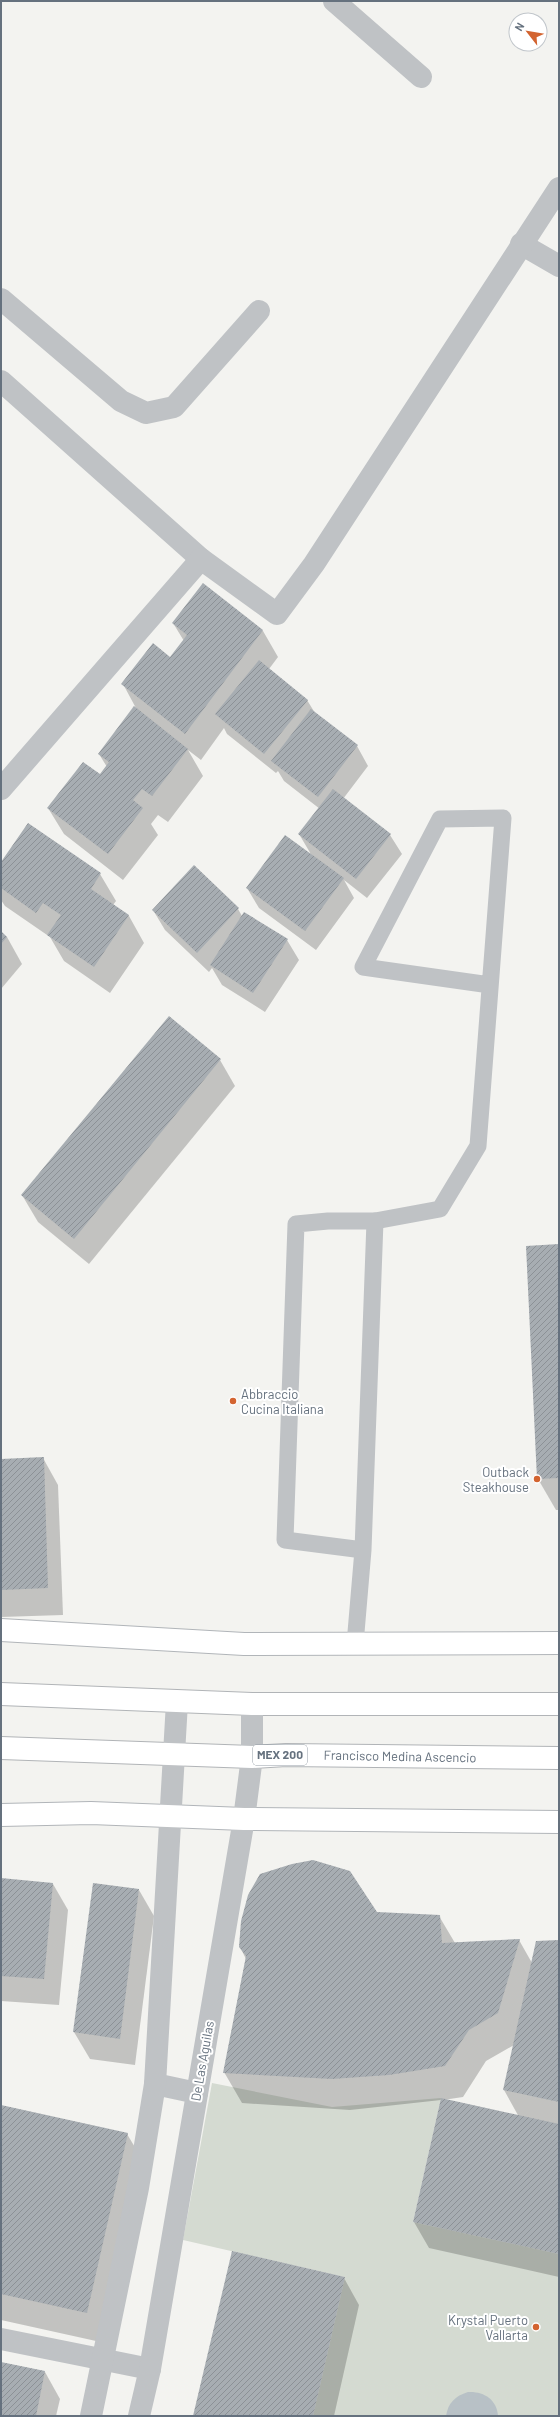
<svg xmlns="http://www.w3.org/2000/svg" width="560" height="2417" font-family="Barlow,sans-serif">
<defs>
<pattern id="building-hatch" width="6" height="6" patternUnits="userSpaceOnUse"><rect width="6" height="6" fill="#a7adb2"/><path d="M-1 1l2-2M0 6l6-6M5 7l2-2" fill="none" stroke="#8c9196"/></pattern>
</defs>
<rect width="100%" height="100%" fill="#f3f3f0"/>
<polygon fill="#d4dad1" points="212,2083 332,2107 441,2098 413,2222 559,2254 559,2416 313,2416 345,2277 183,2240"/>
<path fill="#b8c1c6" d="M468,2392C483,2391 497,2399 498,2416H446C448,2403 455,2396 468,2392Z"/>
<g fill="#0003" fill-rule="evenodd">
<polygon points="203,585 263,631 278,657 269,669 307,700 315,713 357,746 368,766 343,799 390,835 402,854 367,898 344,880 354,898 316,950 259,908 247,888 312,856 299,834 320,809 284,781 278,771 276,773 227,734 224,728 201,760 188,750 203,776 168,822 158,815 151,824 158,835 123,880 64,834 48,808 100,776 107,767 99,754 137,710 123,684 170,658 184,641 173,623"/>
<polygon points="28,824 100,874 116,901 113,905 129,916 144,943 110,993 64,961 50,937 5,906 1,900 1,864"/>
<polygon points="238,909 242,916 287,940 299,960 265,1012 222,985 212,968 209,972 165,930 153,910"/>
<polygon points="1,933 7,937 22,964 1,989"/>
<polygon points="220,1060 235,1086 89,1264 38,1222 22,1195"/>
<polygon points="559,1245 559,1510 556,1510 538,1479"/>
<polygon points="43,1458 58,1485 63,1615 1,1617 1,1460"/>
<polygon points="1,1879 53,1884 68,1910 59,2005 1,2001"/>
<polygon points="139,1890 154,1916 135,2065 90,2059 74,2032"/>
<path d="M376,1913L439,1916L455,1943L519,1940L532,1963L559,1941V2277L429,2248L414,2222L441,2100L350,2110L242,2103L224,2072L246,1959L240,1947ZM514,2045L504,2090L519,2117L443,2100L463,2097L486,2061Z"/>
<polygon points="1,2106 127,2134 145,2164 105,2343 1,2320"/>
<polygon points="344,2278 359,2305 334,2416 194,2416"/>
<polygon points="1,2363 45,2372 60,2399 56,2416 1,2416"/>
</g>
<g fill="url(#building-hatch)">
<polygon points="203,583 263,630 185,734 121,684 153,643 170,657 187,635 172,623"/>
<polygon points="259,660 308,700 264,754 215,714"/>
<polygon points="134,706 188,749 152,796 142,789 133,800 143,808 108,854 47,808 83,762 100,774 109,762 98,754"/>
<polygon points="311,709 358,745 318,797 271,761"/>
<polygon points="333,789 391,834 356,879 298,834"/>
<polygon points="28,823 101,873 91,889 129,915 94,967 47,935 61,915 43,903 36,913 1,888 1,862"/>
<polygon points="285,835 344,878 305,931 246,888"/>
<polygon points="194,865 239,908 197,953 152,910"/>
<polygon points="244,912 288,939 253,993 210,965"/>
<polygon points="1,931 7,937 1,944"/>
<polygon points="169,1016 221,1059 74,1239 21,1195"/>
<polygon points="559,1244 559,1478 537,1479 526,1246"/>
<polygon points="44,1457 48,1588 1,1590 1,1459"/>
<polygon points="313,1860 350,1871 377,1912 440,1915 442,1943 520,1939 498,2013 469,2030 445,2066 389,2075 332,2079 223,2073 246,1956 239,1947 241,1921 248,1895 260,1874 292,1864"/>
<polygon points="1,1878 53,1883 44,1979 1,1976"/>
<polygon points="93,1883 139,1889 120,2039 73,2032"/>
<polygon points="559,1940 559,2102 503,2090 536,1941"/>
<polygon points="441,2098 559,2124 559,2254 413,2222"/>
<polygon points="1,2105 128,2133 87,2313 1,2294"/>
<polygon points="232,2251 345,2277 313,2416 193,2416"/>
<polygon points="1,2362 45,2371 36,2416 1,2416"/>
</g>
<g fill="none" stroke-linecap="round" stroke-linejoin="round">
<g stroke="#b1b5b9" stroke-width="24">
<g id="secondary">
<polyline points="1,1630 244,1644 559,1643"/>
<polyline points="1,1815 91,1813 244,1819 559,1822"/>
</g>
</g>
<g stroke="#b1b4b7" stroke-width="24">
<g id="highway">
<polyline points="1,1694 252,1704 559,1704"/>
<polyline points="1,1748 252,1757 286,1755 559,1758"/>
</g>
</g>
<g stroke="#bfc2c5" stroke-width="17">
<polyline points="375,1221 440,1209 478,1146 503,818 440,819 363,967 490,985"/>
<polyline points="355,1644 363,1550 375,1221 328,1221 296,1224 285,1540 363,1550"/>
</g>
<g stroke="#bfc2c5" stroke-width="22">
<polyline points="334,1 421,77"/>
<polyline points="521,244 559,266"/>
<polyline points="1,299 121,401 146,413 174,407 259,311"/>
<polyline points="1,381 201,559"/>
<polyline points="1,789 201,559 277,614 314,564 559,188"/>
<polyline points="155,2084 197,2093"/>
<polyline points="1,2339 150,2369"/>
<polyline points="91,2416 138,2188 155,2084 177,1702"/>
<polyline points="139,2416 150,2369 244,1819 252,1757 252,1704"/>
</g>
<use href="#secondary" stroke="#fff" stroke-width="22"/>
<use href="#highway" stroke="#fff" stroke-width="22"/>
</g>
<g fill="#d36430" stroke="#fff" stroke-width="1.5">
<circle cx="233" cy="1401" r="4"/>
<circle cx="537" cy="1479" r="4"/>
<circle cx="536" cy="2327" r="4"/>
</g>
<g text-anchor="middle" stroke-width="4" stroke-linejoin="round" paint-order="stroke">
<rect fill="#fff" stroke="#939ca5" stroke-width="1" x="253" y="1745" width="54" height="20" rx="3"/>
<g font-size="12" font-weight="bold" fill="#65717e">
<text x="280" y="1759">MEX 200</text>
</g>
<g font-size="13" fill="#65717e" stroke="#fff" text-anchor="end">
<text x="241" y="1399" text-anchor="start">Abbraccio<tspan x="241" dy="15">Cucina Italiana</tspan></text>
<text x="529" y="1477">Outback<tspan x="529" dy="15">Steakhouse</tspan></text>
<text x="528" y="2325">Krystal Puerto<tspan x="528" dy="15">Vallarta</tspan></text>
</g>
<g font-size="13" fill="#65717e" stroke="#fff">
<text transform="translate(400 1756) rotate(1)" y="5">Francisco Medina Ascencio</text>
<text transform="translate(202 2061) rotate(-80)" y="5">De Las Aguilas</text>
</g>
</g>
<rect width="560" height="2417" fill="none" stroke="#65717e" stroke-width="4"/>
<g transform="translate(528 32) rotate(301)"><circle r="19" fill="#ffffff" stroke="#c1c6cb"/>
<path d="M0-3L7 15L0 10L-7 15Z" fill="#d36430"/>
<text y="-6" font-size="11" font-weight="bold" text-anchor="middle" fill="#65717e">N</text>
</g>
</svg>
